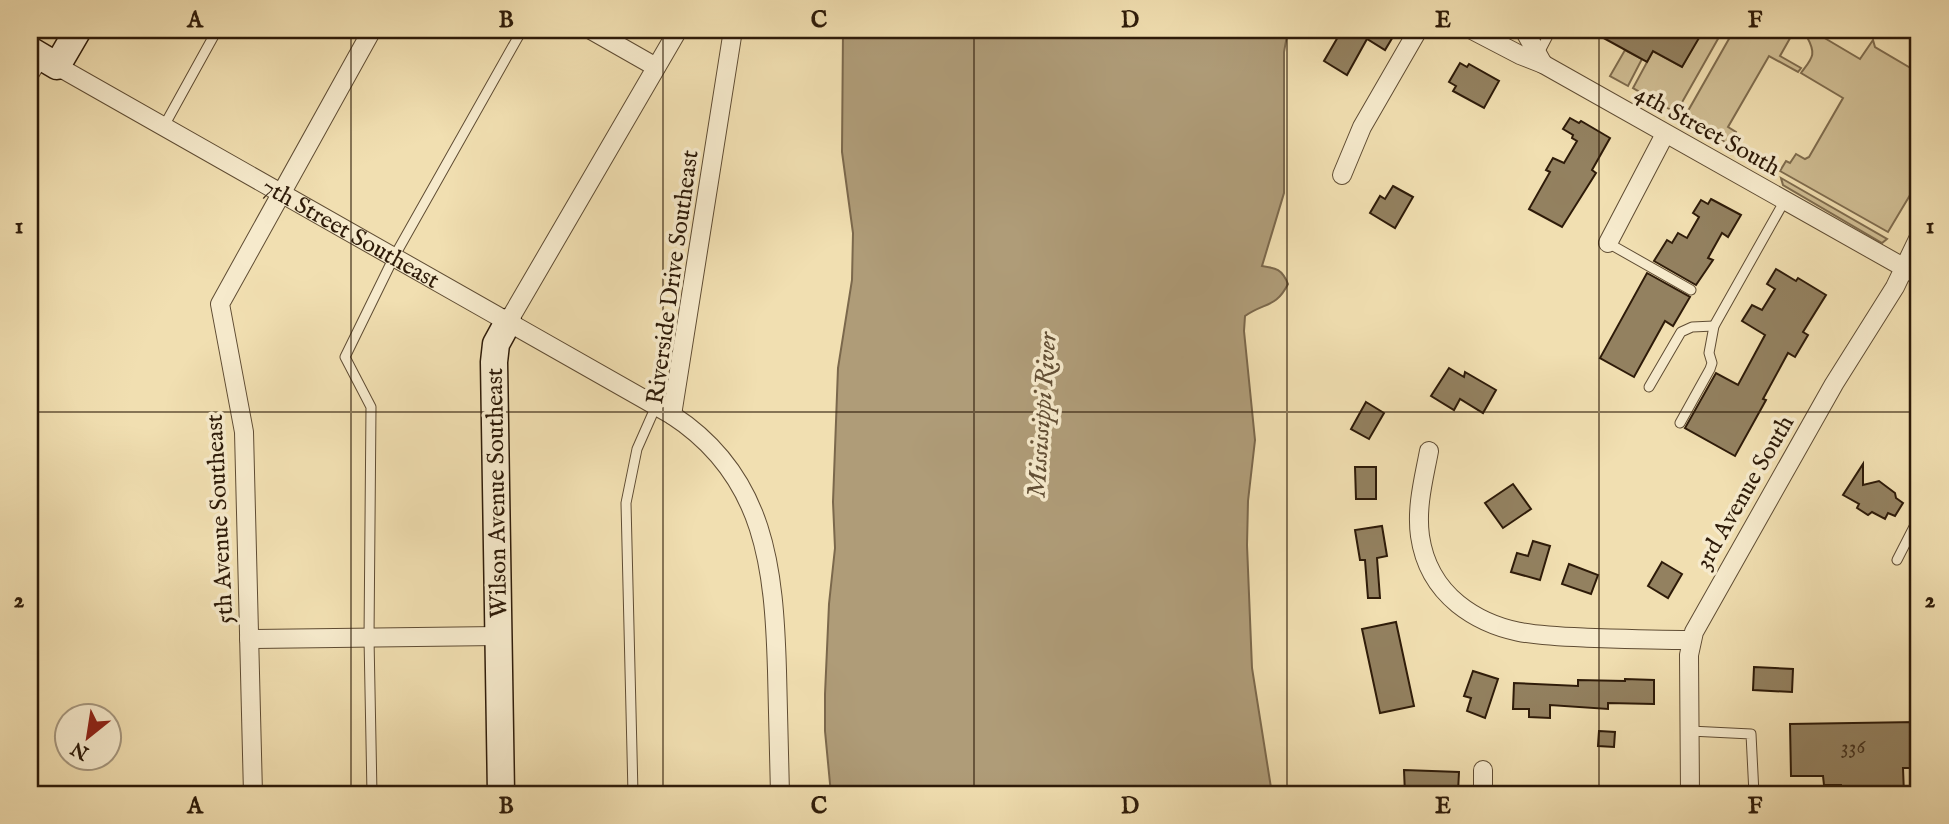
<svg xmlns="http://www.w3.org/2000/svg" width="1949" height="824" font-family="'IM FELL English',serif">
<rect width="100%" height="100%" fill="#f1dfb1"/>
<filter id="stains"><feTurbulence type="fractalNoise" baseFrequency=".00286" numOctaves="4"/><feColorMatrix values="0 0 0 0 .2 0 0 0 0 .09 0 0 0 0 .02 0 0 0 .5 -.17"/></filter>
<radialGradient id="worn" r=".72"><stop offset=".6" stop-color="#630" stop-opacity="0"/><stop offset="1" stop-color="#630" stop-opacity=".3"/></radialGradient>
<g fill="#d0be94" stroke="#7f6c4e" stroke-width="2">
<polygon points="1684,30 1723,30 1676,113 1633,88 1653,51 1682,67 1698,38"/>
<polygon points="1734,30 1792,30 1793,33 1780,56 1801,68 1798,72 1769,56 1728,127 1736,132 1732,146 1684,118"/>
<path d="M1811,30L1860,59L1873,40L1875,47L1919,73V180L1888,232L1780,171L1786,161L1790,163L1796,154L1805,159L1809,157L1843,98L1801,73C1812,58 1817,55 1807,37Z"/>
<polygon points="1625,50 1642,59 1628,86 1610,76"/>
<polygon points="1781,178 1887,239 1882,243 1783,185"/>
</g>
<path fill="#af9c78" stroke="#7b684c" stroke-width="2" d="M843,30H1288L1284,52V193L1262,266C1276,268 1282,269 1288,284C1276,308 1265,302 1245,316L1244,331L1255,440L1248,501L1247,545L1252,668L1272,794H831L825,731V694L829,604L835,548L833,502L838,368L852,280L853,233L842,152Z"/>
<g fill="#938160" stroke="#2e1b09" stroke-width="2">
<polygon points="1342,30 1397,30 1385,50 1367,39 1347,75 1324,61"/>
<polygon points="1589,30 1684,30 1699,38 1682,67 1653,51 1647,62"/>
<polygon points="1460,63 1467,67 1469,64 1499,81 1484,108 1453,91 1456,86 1449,82"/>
<polygon points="1570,118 1579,123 1581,121 1610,138 1592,170 1596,173 1562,227 1529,209 1550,172 1546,170 1553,158 1564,163 1577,141 1572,138 1573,135 1563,129"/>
<polygon points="1393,186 1413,197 1395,228 1370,213 1380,196 1385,199"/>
<polygon points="1711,199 1741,215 1728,237 1722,233 1708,258 1713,260 1696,285 1654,261 1667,240 1672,243 1678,233 1687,238 1699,217 1693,213 1701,200 1708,204"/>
<polygon points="1776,269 1796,281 1798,278 1826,295 1803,332 1808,335 1795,357 1788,353 1763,399 1766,400 1735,456 1685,428 1716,373 1738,385 1765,335 1742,321 1752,305 1762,310 1775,289 1767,284"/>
<polygon points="1647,273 1690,297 1673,326 1665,321 1634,377 1600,358"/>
<polygon points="1449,368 1464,377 1465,372 1496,390 1483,413 1460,399 1454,410 1431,396"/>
<polygon points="1366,402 1384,413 1369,439 1351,429"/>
<polygon points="1863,464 1863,485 1879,481 1895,493 1896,498 1903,503 1895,516 1888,513 1885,519 1872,512 1868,515 1857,508 1859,504 1843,495"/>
<polygon points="1355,467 1376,467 1376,499 1356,499"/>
<polygon points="1513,484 1531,509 1503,528 1485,503"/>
<polygon points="1382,526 1387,556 1377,558 1380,598 1368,598 1365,560 1360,560 1355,530"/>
<polygon points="1533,541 1550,546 1540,580 1511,572 1517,553 1528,556"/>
<polygon points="1662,562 1682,574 1668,598 1648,586"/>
<polygon points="1569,564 1598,575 1591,594 1562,584"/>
<polygon points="1396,622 1414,706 1380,713 1362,629"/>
<polygon points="1754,667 1793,669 1792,692 1753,690"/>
<polygon points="1473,671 1498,679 1485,718 1467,711 1471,698 1464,696"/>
<polygon points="1625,679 1654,680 1654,704 1608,703 1608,709 1550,705 1550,718 1529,717 1529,709 1513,709 1514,683 1578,686 1578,680 1625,681"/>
<polygon points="1916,722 1917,768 1903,768 1904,794 1841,793 1841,785 1824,785 1823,776 1791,776 1790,724"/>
<polygon points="1599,731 1615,732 1614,747 1598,746"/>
<polygon points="1404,770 1459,772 1458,792 1431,791 1431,794 1405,794"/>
</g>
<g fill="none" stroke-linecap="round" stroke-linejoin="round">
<g stroke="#5f4c33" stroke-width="11">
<g id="lane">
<polyline points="1538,55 1551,30"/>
<polyline points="30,82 43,60"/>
<polyline points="164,126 217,30"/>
<polyline points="1608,243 1691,290"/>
<polyline points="1649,387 1681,332 1692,327 1714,326"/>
<polyline points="1680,423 1710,369 1712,363 1709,353 1714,326 1785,200"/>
<polyline points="1897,560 1919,517"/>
<polyline points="1690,731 1751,734 1754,794"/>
<polyline points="372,794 369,638 371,407 345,357 394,257 522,30"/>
<polyline points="633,794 626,503 637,449 656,406"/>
<polyline points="1720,794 1733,794"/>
</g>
</g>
<g stroke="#5f4c33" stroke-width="20">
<g id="street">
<polyline points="591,30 656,67"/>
<polyline points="1472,30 1520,55 1543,64 1919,276"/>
<polyline points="1524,30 1543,64"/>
<path id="s1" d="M57,66L672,415C766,476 774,569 777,671C778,712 779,753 780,794"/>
<polyline points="1342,175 1362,127 1418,30"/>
<polyline points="1608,243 1665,134"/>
<polyline points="508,322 678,30"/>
<polyline points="672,415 733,30"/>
<path d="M1429,451C1424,478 1416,507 1420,536C1424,564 1436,586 1458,604C1499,637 1545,636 1595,638C1627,639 1659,640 1691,640"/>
<polyline points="249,639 498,636"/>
<polyline points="253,794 244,432 220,304 372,30"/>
<polyline points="1483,794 1483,770"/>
<polyline points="1690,794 1689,655 1694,632 1834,384 1895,287 1919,237"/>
</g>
</g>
<g stroke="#2e1b09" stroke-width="29">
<g id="secondary">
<polyline points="30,50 57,66 78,30"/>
<polyline points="501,794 494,362 496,344 508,322"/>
</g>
</g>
<use href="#lane" stroke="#f6eacc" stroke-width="9"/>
<use href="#street" stroke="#f6eacc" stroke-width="18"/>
<use href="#secondary" stroke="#f6eacc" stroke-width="26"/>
</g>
<path fill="none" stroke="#2e1b09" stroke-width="2" stroke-opacity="0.55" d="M351,30V794M663,30V794M974,30V794M1287,30V794M1599,30V794M30,412H1919"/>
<g text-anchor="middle" stroke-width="7" stroke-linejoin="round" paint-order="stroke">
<g font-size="21" fill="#47341f">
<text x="1853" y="753">336</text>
</g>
<g font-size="24" fill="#2e1b09" stroke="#f6eacc">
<text transform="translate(1708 130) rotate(29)" y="8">4th Street South</text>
<text dy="8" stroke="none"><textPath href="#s1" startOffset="338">7th Street Southeast</textPath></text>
<text transform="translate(672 277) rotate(-82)" y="8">Riverside Drive Southeast</text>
<text transform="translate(1744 492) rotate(-60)" y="8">3rd Avenue South</text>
<text transform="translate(496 493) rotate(-91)" y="8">Wilson Avenue Southeast</text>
<text transform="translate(219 519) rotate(-93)" y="8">5th Avenue Southeast</text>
</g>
<g font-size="26" font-style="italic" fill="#624f35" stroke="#f6eacc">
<text transform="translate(1041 415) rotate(-86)" y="9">Mississippi River</text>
</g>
</g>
<rect width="1949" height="824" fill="none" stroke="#f1dfb1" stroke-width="77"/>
<g transform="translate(88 737) rotate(210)"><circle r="33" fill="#f6eacc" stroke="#a6977e" stroke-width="2"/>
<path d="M0-5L12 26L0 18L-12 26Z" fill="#8f2418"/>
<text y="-10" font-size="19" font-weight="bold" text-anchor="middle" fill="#2e1b09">N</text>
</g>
<rect x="38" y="38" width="1872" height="748" fill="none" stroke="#2e1b09" stroke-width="2.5"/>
<g font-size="23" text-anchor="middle" font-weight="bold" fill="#2e1b09">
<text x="195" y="27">A</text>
<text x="506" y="27">B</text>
<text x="819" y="27">C</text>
<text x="1130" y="27">D</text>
<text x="1443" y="27">E</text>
<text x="1755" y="27">F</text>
<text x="19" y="233">1</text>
<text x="1930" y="233">1</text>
<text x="19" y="607">2</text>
<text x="1930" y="607">2</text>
<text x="195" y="813">A</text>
<text x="506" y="813">B</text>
<text x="819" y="813">C</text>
<text x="1130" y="813">D</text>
<text x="1443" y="813">E</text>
<text x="1755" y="813">F</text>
</g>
<rect width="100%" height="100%" filter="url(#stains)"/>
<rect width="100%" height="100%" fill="url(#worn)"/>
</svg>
